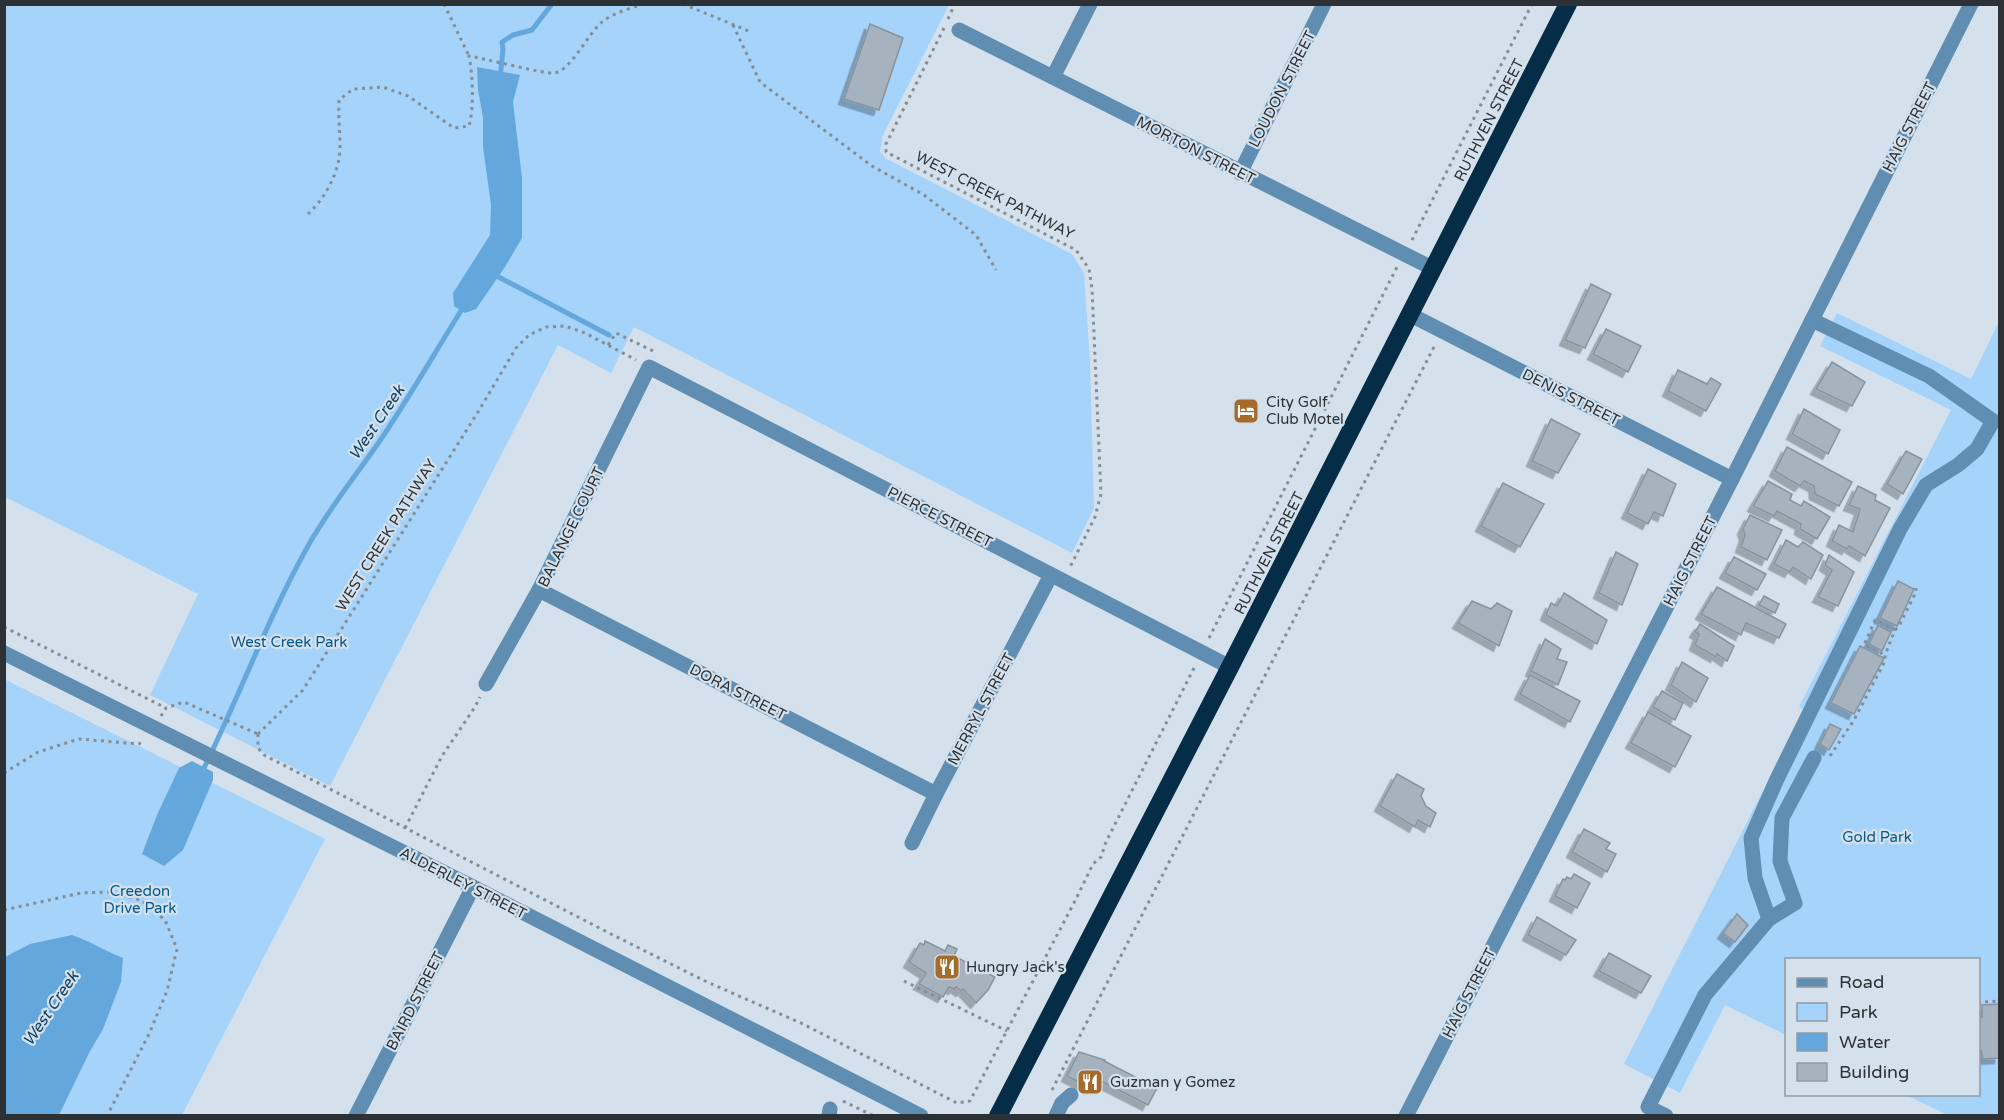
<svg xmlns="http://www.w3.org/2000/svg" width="2004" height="1120" font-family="'Varela Round',sans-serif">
<defs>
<filter id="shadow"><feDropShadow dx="-5.5" dy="5.5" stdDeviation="0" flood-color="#0004"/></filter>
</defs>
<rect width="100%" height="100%" fill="#d4e1ec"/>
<g fill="#a6d3fa">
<polygon points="4,5 949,5 883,135 880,151 885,158 1072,254 1084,273 1090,362 1094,508 1072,553 634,327 611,373 558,345 330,786 150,695 198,594 5,497"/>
<polygon points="1837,313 1971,379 1999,322 1999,1115 1948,1115 1906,1095 1978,1094 1978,960 1786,960 1786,1035 1725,1005 1680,1093 1624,1064 1804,710 1799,707 1951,410 1820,346"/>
<polygon points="4,679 325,839 182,1115 5,1115"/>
</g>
<g fill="#64a7dc">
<polygon points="477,67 520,75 513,102 522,178 522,238 505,267 476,309 465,313 454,306 453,293 490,235 491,205 483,147 483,117 478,90"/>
<polygon points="192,761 213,772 213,780 183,850 164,866 142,854 157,815 179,768"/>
<path d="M72,935C90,941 105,951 123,958L121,982L103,1029L89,1053L59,1115H5V957L30,944Z"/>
</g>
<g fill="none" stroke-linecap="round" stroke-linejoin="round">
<g stroke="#64a7dc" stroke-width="5">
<polyline points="500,78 503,50 502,42 513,35 532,30 552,4"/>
<polyline points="491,273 609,335"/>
<path d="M202,772C239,698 267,619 308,546C328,510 354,478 377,445C408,400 435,352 464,306"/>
</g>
</g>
<g fill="#a6b3be" stroke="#87939d" stroke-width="1.5" filter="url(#shadow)">
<polygon points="870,24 903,38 879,110 844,99"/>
<polygon points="1591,284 1611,294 1585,348 1565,340"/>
<polygon points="1606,329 1641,346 1628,372 1593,354"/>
<polygon points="1832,362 1865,382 1852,406 1816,389"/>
<polygon points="1678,370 1707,384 1711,378 1721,384 1706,411 1668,391"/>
<polygon points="1804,409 1840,430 1828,454 1792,434"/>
<polygon points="1551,419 1580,434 1558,473 1532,461"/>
<polygon points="1787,447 1852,482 1839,506 1815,494 1814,486 1804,481 1800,486 1775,471"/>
<polygon points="1906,451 1922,459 1903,494 1887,484"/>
<polygon points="1648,469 1676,484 1663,516 1654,512 1648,524 1627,513"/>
<polygon points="1768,481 1792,494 1790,500 1801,506 1804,501 1830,517 1817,539 1800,529 1801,524 1777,511 1774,516 1753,506"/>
<polygon points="1503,483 1544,504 1520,547 1481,526"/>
<polygon points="1858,486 1876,495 1875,500 1890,508 1865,556 1849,546 1847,549 1832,541 1839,525 1853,532 1860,509 1849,505"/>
<polygon points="1750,515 1782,530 1767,560 1741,547 1745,535 1743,529"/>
<polygon points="1786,540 1798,547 1803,542 1823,555 1811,579 1793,567 1790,572 1774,564"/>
<polygon points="1616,552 1638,564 1622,605 1599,593"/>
<polygon points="1829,555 1854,572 1838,606 1818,597 1832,570 1825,565"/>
<polygon points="1734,557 1766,574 1757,590 1725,573"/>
<polygon points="1898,581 1914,589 1897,626 1880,618"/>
<polygon points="1717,587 1786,624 1779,638 1746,623 1741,635 1701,614"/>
<polygon points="1564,593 1607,620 1597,644 1546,615 1551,603 1557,606"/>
<polygon points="1764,596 1779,604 1775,613 1759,605"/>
<polygon points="1472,601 1491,609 1497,603 1512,611 1499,646 1458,623"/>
<polygon points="1700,624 1734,646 1727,661 1717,654 1716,657 1695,645 1699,634 1695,632"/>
<polygon points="1878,625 1891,632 1882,651 1869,644"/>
<polygon points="1545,639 1561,649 1557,659 1567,662 1558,685 1531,671"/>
<polygon points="1860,646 1884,658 1854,714 1831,703"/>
<polygon points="1682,662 1708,678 1696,702 1671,685"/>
<polygon points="1530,675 1580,701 1570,722 1520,694"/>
<polygon points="1662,691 1683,703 1675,720 1653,707"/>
<polygon points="1648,712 1691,736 1675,767 1631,743"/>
<polygon points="1830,724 1841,729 1829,750 1820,744"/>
<polygon points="1397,774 1424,789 1421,796 1426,806 1436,813 1430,827 1418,820 1415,827 1380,806"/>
<polygon points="1584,829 1610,843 1606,849 1616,854 1607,872 1572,852"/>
<polygon points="1574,874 1590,883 1577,908 1555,896 1563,879 1565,880 1567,877 1571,879"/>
<polygon points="1737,914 1748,925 1735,942 1723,933"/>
<polygon points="1537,917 1576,940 1566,955 1528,935"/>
<polygon points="925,941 945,951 948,945 957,949 954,956 995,977 988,990 976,1003 963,989 961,991 956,987 954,989 949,987 943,997 919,984 926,973 909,962 920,943 924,945"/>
<polygon points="1609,953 1651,976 1641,993 1599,971"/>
<polygon points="2000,1004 2000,1058 1983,1059 1981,1050 1978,1051 1978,1017 1982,1017 1982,1005"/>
<polygon points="1079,1052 1105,1060 1104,1061 1157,1088 1148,1105 1095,1078 1090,1088 1067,1076"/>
</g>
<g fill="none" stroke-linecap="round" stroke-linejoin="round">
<g stroke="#848e95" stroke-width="3" stroke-dasharray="3 4.5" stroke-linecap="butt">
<polyline points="444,4 469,56"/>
<polyline points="683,4 751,32"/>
<polyline points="948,19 955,4"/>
<polyline points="733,25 760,82 872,166 924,195 976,235 996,270"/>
<polyline points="944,28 886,144 886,152 1076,250 1089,269 1092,289 1101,494 1095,517 1070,567"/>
<path d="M308,214C325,198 340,172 340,147C340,131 338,116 339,100L353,89L383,87L408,96L454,128L469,126C474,108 473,75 469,56C482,58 548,75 555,73C573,68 586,36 601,23C612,13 629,9 643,4"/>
<polyline points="1412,240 1532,4"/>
<polyline points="608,345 616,333 653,351"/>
<polyline points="4,627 166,708"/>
<polyline points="1895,630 1899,626 1916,592 1916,588"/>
<polyline points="1209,638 1397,267"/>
<polyline points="161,716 166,708 184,702 258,734"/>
<polyline points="258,734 258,748 264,755 611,934 705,981 803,1024 957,1103 970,1101 1076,899 1093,864 1101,857 1106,842 1195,666"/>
<polyline points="258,734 303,690 478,412 516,348 529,335 546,327 565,326 585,333 636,360"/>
<polyline points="1830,756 1854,720 1885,661 1885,655 1895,630 1875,620 1864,645 1885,655"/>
<polyline points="4,773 38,752 79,739 139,744 143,740"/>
<polyline points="405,828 442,756 475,707 480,697"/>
<polyline points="4,910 81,893 108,892 141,900 165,920 177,949 167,991 149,1034 107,1116"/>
<polyline points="904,981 1007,1031"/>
<polyline points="1978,1004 1982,1002 2000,1001"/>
<polyline points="1052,1090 1436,343"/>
<polyline points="843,1101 874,1116"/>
</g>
<g stroke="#608db2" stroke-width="15">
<polyline points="959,30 1434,269"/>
<polyline points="1053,77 1090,4"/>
<polyline points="1240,173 1324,4"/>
<polyline points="1411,315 1732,479"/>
<polyline points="539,590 936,794"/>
<polyline points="4,653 473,887 921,1116"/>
<polyline points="486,684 539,590 649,367 1230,667"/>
<polyline points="912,843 936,794 1051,575"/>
<polyline points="1769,919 1755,878 1751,838 1777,779 1900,529 1926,485 1958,465 1977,449 1993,421 1929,376 1812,320"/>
<polyline points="356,1116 473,887"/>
<polyline points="829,1116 830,1109"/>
<polyline points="1056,1116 1062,1103 1071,1095"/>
<polyline points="1406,1116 1732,479 1971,4"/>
<polyline points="1666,1116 1648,1107 1705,995 1769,919 1795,903 1780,861 1782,818 1814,758"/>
</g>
<polyline stroke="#052d48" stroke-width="18" points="998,1116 1230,667 1568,4"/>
</g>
<defs>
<g id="hotel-square" transform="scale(1.35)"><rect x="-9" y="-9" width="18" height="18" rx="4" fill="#a56b2b" stroke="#d4e1ec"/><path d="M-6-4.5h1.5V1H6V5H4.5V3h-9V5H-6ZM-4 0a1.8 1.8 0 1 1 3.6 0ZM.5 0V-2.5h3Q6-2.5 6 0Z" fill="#fff"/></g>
<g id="restaurant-square" transform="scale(1.35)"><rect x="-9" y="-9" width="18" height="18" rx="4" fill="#a56b2b" stroke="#d4e1ec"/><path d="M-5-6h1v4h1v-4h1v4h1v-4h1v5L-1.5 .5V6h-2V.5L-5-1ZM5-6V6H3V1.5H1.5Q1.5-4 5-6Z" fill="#fff"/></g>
</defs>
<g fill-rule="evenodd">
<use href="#hotel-square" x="1246" y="411"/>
<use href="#restaurant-square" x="947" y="967"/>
<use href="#restaurant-square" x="1090" y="1082"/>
</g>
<g text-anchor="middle" stroke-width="4.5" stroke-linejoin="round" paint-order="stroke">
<g font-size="15" fill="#2c3135" stroke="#d4e1ec">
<text transform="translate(1282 89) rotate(-63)" y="5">LOUDON STREET</text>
<text transform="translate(1489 120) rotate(-63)" y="5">RUTHVEN STREET</text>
<text transform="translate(1909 127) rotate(-63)" y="5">HAIG STREET</text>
<text transform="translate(1196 150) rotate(27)" y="5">MORTON STREET</text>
<text transform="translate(995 195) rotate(27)" y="5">WEST CREEK PATHWAY</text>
<text transform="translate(1571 397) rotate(27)" y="5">DENIS STREET</text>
<text transform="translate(940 517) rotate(27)" y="5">PIERCE STREET</text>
<text transform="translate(571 527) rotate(-64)" y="5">BALANGE COURT</text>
<text transform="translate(386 535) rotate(-58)" y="5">WEST CREEK PATHWAY</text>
<text transform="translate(1269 553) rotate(-63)" y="5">RUTHVEN STREET</text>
<text transform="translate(1690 561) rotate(-63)" y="5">HAIG STREET</text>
<text transform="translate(738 692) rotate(27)" y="5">DORA STREET</text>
<text transform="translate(981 709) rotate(-62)" y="5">MERRYL STREET</text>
<text transform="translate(463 883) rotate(27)" y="5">ALDERLEY STREET</text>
<text transform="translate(1469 993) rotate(-63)" y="5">HAIG STREET</text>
<text transform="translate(415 1001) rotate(-63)" y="5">BAIRD STREET</text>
</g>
<g font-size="15" fill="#2c3135" stroke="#d4e1ec" text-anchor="start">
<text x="1266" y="407">City Golf<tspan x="1266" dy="17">Club Motel</tspan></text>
<text x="966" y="972">Hungry Jack's</text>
<text x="1110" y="1087">Guzman y Gomez</text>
</g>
<g font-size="15" fill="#07588b" stroke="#d4e1ec">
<text x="289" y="647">West Creek Park</text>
<text x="1877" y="842">Gold Park</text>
<text x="140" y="896">Creedon<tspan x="140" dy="17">Drive Park</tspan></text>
</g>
<g font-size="16" font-style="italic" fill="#0e4165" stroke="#d4e1ec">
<text transform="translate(376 422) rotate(-56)" y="6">West Creek</text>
<text transform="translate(50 1008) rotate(-56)" y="6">West Creek</text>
</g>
</g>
<rect width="2004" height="1120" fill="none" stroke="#2c3135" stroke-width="12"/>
<rect x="1785" y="958" width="195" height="138" fill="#d4e1ec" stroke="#919ba3" stroke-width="1.5"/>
<rect x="1797" y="978" width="30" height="9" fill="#608db2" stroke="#919ba3" stroke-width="1.5"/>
<text x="1839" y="988" font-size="18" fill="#2c3135">Road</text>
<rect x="1797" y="1003" width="30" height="18" fill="#a6d3fa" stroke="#919ba3" stroke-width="1.5"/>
<text x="1839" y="1018" font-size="18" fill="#2c3135">Park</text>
<rect x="1797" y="1033" width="30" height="18" fill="#64a7dc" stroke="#919ba3" stroke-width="1.5"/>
<text x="1839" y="1048" font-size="18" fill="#2c3135">Water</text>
<rect x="1797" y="1063" width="30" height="18" fill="#a6b3be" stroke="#919ba3" stroke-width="1.5"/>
<text x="1839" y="1078" font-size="18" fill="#2c3135">Building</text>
</svg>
